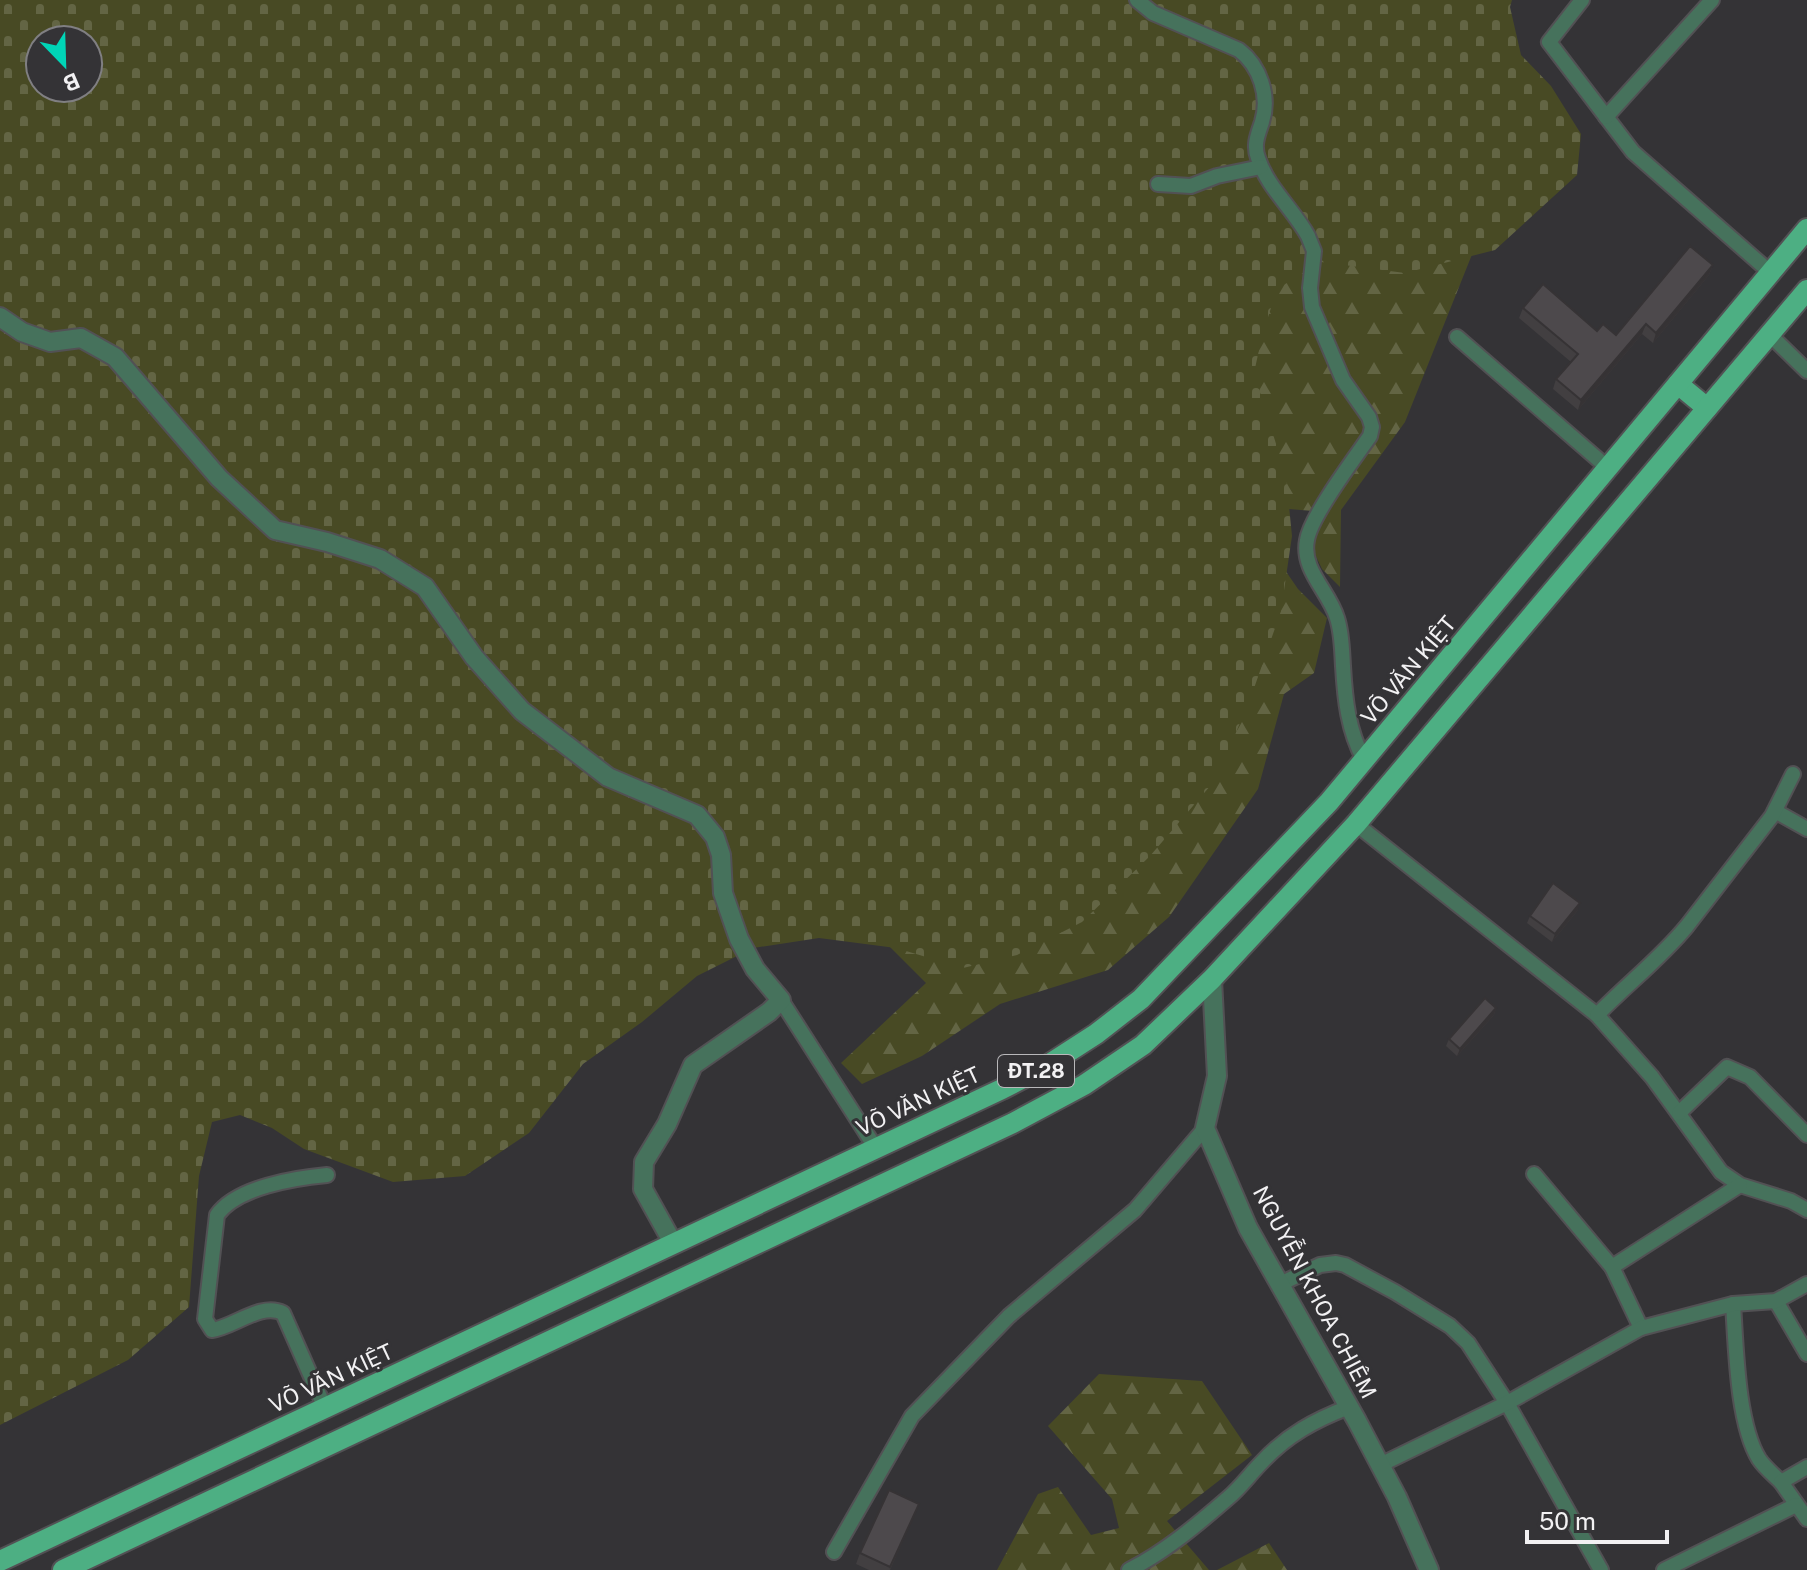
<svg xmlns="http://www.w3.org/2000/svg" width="1807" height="1570" font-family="'Public Sans',sans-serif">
<defs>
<pattern id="forest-firs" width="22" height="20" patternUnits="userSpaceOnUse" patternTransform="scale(2)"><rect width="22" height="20" fill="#484a24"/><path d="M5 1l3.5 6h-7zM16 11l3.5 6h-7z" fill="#636544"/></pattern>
<pattern id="cemetery-stones" width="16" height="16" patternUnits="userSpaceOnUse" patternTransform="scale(2)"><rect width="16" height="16" fill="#484a24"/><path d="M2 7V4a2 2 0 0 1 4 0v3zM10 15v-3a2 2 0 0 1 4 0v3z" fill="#636544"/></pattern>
</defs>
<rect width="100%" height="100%" fill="#343336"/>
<g fill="url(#forest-firs)">
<polygon points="1523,127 1405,422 1341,510 1340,587 1322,569 1306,535 1313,511 1277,508 1265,541 1298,589 1327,618 1314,673 1284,694 1258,789 1169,917 1108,970 1000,1004 922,1056 862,1084 841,1063 926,983 881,938 1208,328"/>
<polygon points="1099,1374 1202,1381 1252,1455 1167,1521 1209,1570 997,1570 1038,1494 1058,1487 1091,1535 1119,1528 1112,1499 1048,1426"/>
<polygon points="1269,1543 1287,1570 1217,1570"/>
</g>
<path fill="url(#cemetery-stones)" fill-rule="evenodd" d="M0,0H1512L1510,7L1521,55L1551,86L1581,134L1577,175L1495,250L1405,273L1321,262L1277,289L1262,336L1254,373L1286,476L1292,536L1281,611L1252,694L1217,778L1150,856L1082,922L1017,955L963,968L896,948L819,938L753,948L697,976L642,1022L583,1064L529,1133L465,1176L393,1182L304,1149L272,1128L240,1115L212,1122L199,1176L189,1307L128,1360L0,1425ZM40,40H88V88H40Z"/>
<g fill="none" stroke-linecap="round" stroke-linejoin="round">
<g stroke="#525154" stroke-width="18">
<g id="minor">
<path d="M1137,0L1153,13L1239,50C1260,66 1270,96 1262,122C1258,134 1253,145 1258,158C1267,187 1294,210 1308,236L1314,251L1310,288L1312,307L1343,380L1369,417L1372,427L1370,436C1354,459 1311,516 1307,540C1301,570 1329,591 1337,618C1342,633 1342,650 1343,666C1345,700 1348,730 1364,760"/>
<polyline points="1582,0 1549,42 1633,152 1771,273"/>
<polyline points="1606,117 1712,0"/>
<polyline points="1158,184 1191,186 1217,176 1261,167"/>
<polyline points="1769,334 1807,371"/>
<polyline points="1457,337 1608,468"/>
<polyline points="1775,811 1807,829"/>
<polyline points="1356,824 1597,1015 1652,1077 1721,1172 1740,1185 1791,1201 1807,1210"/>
<polyline points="781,1000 875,1147"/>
<path d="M1597,1015C1626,985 1661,958 1687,926L1772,816L1793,774"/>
<polyline points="1679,1113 1727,1067 1750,1077 1807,1135"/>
<polyline points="1534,1174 1612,1267"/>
<polyline points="1280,1284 1320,1265 1336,1263 1345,1265 1395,1292 1450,1326 1468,1343 1507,1403 1601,1570"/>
<polyline points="1776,1301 1807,1354"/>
<path d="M1733,1304C1736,1346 1737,1423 1759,1459C1765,1468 1774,1475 1781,1482"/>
<polyline points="1641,1328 1612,1267 1740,1185"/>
<path d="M325,1408L283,1313C261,1302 234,1327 212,1330L205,1319L217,1215C237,1187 295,1178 327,1175"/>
<polyline points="1380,1465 1507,1403 1641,1328 1733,1304 1776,1301 1807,1284"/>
<polyline points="1807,1467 1781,1482 1807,1519"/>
<polyline points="834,1552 912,1416 1009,1316 1135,1210 1205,1128"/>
<path d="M1129,1570C1165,1552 1198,1524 1228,1498C1241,1487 1250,1474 1262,1462C1287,1435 1315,1420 1349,1407"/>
<polyline points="1664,1570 1796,1505"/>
</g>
</g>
<g stroke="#525154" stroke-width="22">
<g id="tertiary">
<polyline points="0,317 22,332 50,342 81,338 115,357 219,478 275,530 327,542 380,559 425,587 474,657 522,711 608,777 697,815 715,837 721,855 723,893 739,939 755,969 781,1000 769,1012 693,1065 667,1124 644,1162 643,1189 673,1243"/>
<polyline points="1212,979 1217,1076 1205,1128 1248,1228 1357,1421 1397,1497 1429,1570"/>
</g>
</g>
<g stroke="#525154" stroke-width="24">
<g id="primary">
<polyline points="1678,384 1707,408"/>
<polyline points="0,1561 1002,1089 1048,1065 1096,1034 1141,999 1329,802 1807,229"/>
<polyline points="63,1570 1013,1123 1084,1085 1143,1045 1212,979 1356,824 1807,290"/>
</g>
</g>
<use href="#minor" stroke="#46725c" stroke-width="14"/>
<use href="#tertiary" stroke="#46725c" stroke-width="18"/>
<use href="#primary" stroke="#4daf83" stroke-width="20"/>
</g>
<g fill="#423f41">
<polygon points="1713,265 1709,275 1653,343 1642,334 1578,410 1553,389 1556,379 1571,362 1519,318 1523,308 1597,331 1616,335"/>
<polygon points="1578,910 1552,942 1527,923 1530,916"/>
<polygon points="1496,1008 1494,1015 1457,1056 1446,1046 1449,1039"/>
<polygon points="919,1504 890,1570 869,1570 856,1564 860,1553"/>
</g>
<g fill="#363335">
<polygon points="1713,265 1709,275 1653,343 1656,333"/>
<polygon points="1646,324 1642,334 1578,410 1581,400"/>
<polygon points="1580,903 1578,910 1552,942 1555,934"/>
<polygon points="1496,1008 1494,1015 1457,1056 1460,1049"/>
<polygon points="919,1504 915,1515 889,1570 890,1567"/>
</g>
<g fill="#4d494c" stroke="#363335" stroke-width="2">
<polygon points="1690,246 1713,265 1656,333 1646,324 1581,400 1556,379 1578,354 1523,308 1543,284 1597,331 1603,324 1616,335"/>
<polygon points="1553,883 1580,903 1555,934 1530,916"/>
<polygon points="1485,998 1496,1008 1460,1049 1449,1039"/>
<polygon points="889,1490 919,1504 890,1567 860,1553"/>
</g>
<g text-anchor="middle" stroke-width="6" stroke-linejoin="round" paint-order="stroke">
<rect fill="#343336" stroke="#b9b8ba" stroke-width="2" x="998" y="1055" width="76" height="32" rx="6"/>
<g font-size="20" font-weight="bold" fill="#f2f1f3">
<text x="1036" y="1078">ĐT.28</text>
</g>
<g font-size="22" fill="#f2f1f3" stroke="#343336">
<text transform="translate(1408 670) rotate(-50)" y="8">VÕ VĂN KIỆT</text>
<text transform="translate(918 1101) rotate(-25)" y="8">VÕ VĂN KIỆT</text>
<text transform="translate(1315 1292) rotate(62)" y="8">NGUYỄN KHOA CHIÊM</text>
<text transform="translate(331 1378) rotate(-25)" y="8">VÕ VĂN KIỆT</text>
</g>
</g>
<g transform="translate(64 64) rotate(157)"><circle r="38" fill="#343336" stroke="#807f82" stroke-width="2"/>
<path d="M0-6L14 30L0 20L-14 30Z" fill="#00d5b7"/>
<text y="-12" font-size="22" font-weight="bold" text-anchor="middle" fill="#f2f1f3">B</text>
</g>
<path d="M1527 1530v12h140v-12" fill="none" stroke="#f2f1f3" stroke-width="4"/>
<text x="1539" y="1530" font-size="24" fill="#f2f1f3" stroke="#343336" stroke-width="6" paint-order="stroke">50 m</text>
</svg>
